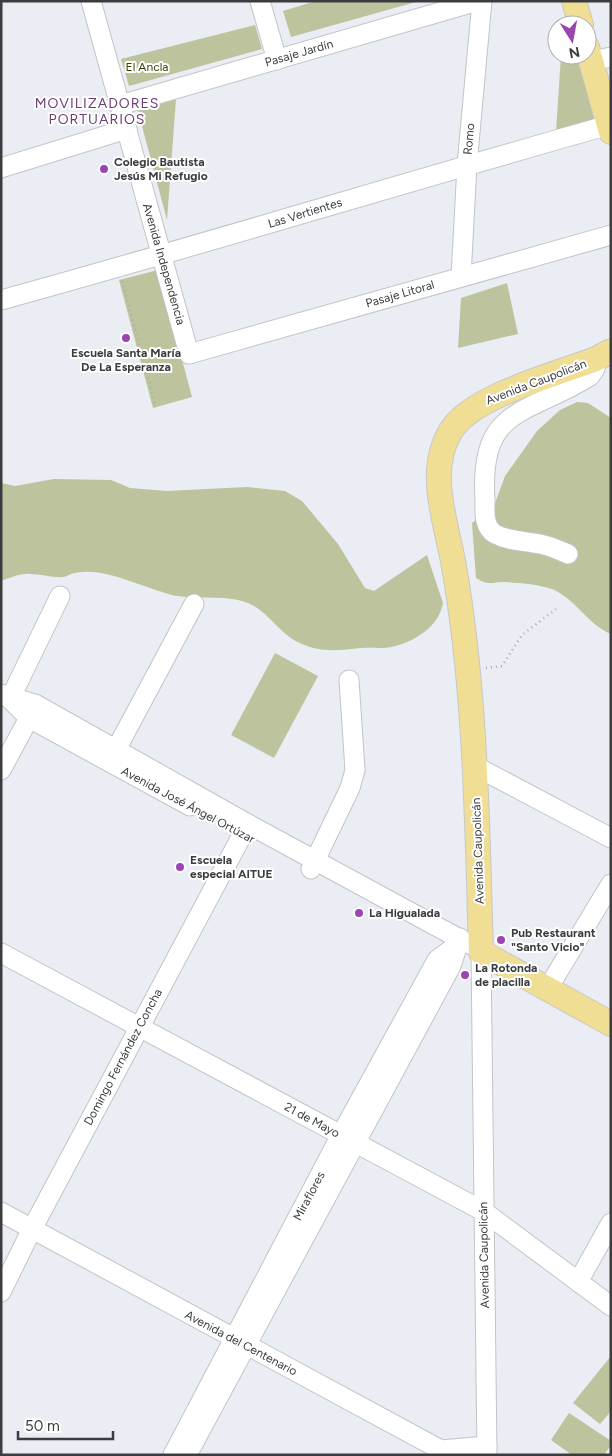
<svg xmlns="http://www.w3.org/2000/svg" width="612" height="1456" font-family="Figtree,sans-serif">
<rect width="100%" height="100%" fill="#eaedf3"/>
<g fill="#bdc39c">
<polygon points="316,1 416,1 416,2 291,37 283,11"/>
<polygon points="255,25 262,49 129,86 121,59"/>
<polygon points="561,55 578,55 599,121 556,132"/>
<polygon points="176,99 167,220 138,111"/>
<polygon points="158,270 192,397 153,408 119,280"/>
<polygon points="507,283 518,334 458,348 461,298"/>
<path d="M577,402L588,403L611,418V634C587,624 576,599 552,589C538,584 520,583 506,582C492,581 490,587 476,578L472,523L494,506L505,476L537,431L560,410Z"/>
<path d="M54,479L111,480L130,488L167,491L247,487L285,491L302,501L338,544L365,588L374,591L427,555L443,603C439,627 414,642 391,647C382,649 371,647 361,648C340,650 322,653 302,644C276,634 268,606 238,600C218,596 197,599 177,596C147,590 105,566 75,573C71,573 68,576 64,577C54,578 41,574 30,574C21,573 10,578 1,581V483L15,486Z"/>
<polygon points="275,653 318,676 274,758 231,735"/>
<polygon points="611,1356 611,1411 600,1424 573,1403"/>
<polygon points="569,1413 611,1441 611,1445 604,1455 572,1455 551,1440"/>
</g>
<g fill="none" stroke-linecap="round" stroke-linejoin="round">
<g stroke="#c1c4c9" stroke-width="21">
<g id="minor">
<polyline points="91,1 189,354 611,235"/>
<polyline points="260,1 277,60"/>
<polyline points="591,61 611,57"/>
<polyline points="120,105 478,1"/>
<polyline points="1,168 127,129"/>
<polyline points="461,277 467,165 482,1"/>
<path d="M1,300C205,244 406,182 609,125"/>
<path d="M568,554C559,550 550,546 540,544C525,541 508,541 495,534C483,527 485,511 485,499C479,406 526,416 590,376L595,369L596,359"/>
<polyline points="1,694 35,704 248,824 469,944"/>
<polyline points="10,699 29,718 190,806"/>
<polyline points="10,699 60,596"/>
<polyline points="111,759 194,604"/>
<polyline points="475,766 611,838"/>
<polyline points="1,770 29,718"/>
<polyline points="311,869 350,788 355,770 349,680"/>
<polyline points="481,952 487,1455"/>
<polyline points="1,953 483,1211 611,1306"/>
<polyline points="548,988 611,884"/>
<polyline points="1,1212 441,1450 487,1446"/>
<polyline points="578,1282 611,1223"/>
<polyline points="1,1292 32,1229 248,824"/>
<polyline points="173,1455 341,1135 437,960 456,946"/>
<polyline points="187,1455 451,966 460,938"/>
</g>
</g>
<g stroke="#c8c8c9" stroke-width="26">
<g id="major">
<polyline points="574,1 581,25"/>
<polyline points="587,47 611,132"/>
<path d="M611,351L596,359C557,374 475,395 452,429C426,469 445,518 453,561C476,689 477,821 481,952L611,1024"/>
</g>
</g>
<g stroke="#aaadb1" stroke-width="2.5" stroke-dasharray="1 4" stroke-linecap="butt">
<polyline points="122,281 155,403"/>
<polyline points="486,668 502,666 522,635 556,609"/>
</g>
<use href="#minor" stroke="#fff" stroke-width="19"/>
<use href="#major" stroke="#f1de95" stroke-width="24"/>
</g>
<g fill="#9b45b2" stroke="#fff" stroke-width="2">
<circle cx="104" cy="169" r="5"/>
<circle cx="126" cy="338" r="5"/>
<circle cx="180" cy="867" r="5"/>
<circle cx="359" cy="913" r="5"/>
<circle cx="501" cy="940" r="5"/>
<circle cx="465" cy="975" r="5"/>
</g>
<g text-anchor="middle" stroke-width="4" stroke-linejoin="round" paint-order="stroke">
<g font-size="12" fill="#3a3c3e" stroke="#fff">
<text transform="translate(299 53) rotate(-16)" y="4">Pasaje Jardín</text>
<text transform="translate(469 139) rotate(-85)" y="4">Romo</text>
<text transform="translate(305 213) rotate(-17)" y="4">Las Vertientes</text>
<text transform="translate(164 264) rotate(74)" y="4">Avenida Independencia</text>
<text transform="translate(400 294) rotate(-16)" y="4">Pasaje Litoral</text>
<text transform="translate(536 382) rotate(-21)" y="4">Avenida Caupolicán</text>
<text transform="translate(188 805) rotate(28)" y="4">Avenida José Ángel Ortúzar</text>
<text transform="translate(478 851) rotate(-92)" y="4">Avenida Caupolicán</text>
<text transform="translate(123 1057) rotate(-62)" y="4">Domingo Fernández Concha</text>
<text transform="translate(312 1120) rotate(28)" y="4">21 de Mayo</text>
<text transform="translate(309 1196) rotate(-62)" y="4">Miraflores</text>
<text transform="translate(484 1255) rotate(-91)" y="4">Avenida Caupolicán</text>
<text transform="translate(241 1343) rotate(28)" y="4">Avenida del Centenario</text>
</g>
<g font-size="12" fill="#3b4000" stroke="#fff">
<text x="147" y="71">El Ancla</text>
</g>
<g font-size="12" font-weight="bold" fill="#3a3c3e" stroke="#fff" text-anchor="start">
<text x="114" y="166">Colegio Bautista<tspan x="114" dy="14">Jesús Mi Refugio</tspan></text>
<text x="126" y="357" text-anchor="middle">Escuela Santa María<tspan x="126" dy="14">De La Esperanza</tspan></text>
<text x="190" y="864">Escuela<tspan x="190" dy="14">especial AITUE</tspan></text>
<text x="369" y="917">La Higualada</text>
<text x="511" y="937">Pub Restaurant<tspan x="511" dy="14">"Santo Vicio"</tspan></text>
<text x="475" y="972">La Rotonda<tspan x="475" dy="14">de placilla</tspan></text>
</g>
<g font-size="14" letter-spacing="1" fill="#6b4076" stroke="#fff">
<text x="97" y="108">MOVILIZADORES<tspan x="97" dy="16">PORTUARIOS</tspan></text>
</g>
</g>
<rect width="612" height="1456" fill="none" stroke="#3a3c3e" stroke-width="5"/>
<g transform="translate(572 40) rotate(169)"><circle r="24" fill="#ffffff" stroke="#b0b1b2"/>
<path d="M0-4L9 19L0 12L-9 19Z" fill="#9b45b2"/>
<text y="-8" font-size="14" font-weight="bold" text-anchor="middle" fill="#3a3c3e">N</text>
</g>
<path d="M18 1431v8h95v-8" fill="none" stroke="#3a3c3e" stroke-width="2.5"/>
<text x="25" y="1431" font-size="15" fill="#3a3c3e" stroke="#ffffff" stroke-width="4" paint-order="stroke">50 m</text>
</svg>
